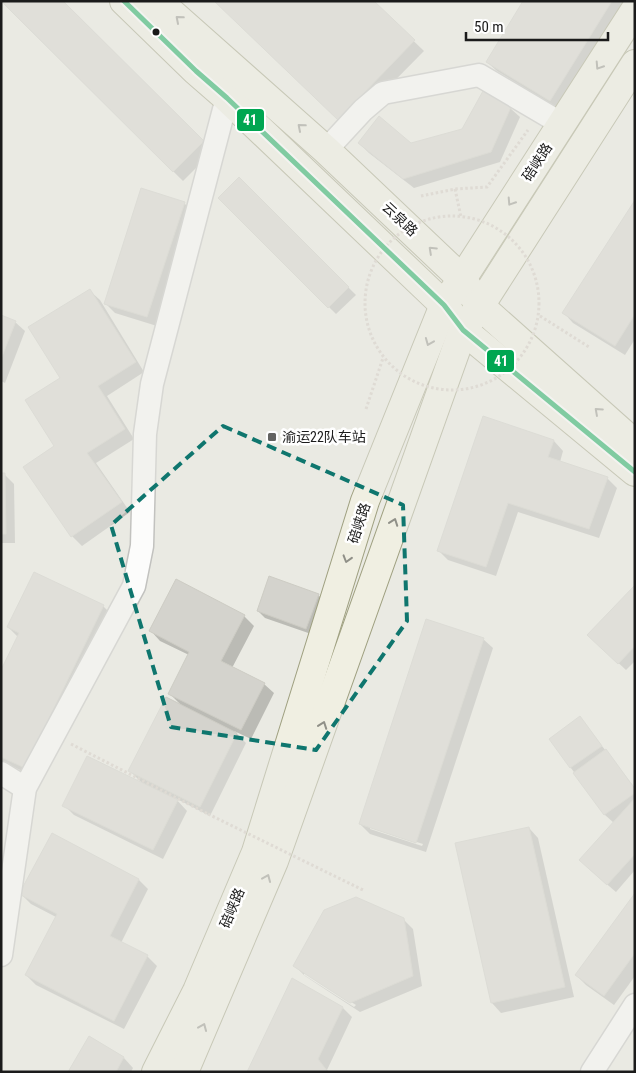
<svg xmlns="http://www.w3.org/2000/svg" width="636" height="1073" font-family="'Roboto Condensed','Noto Sans SC',sans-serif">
<rect width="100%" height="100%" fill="#eaeae3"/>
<g fill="#0003" fill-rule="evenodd">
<polygon points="1,1 61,1 212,152 183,181"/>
<polygon points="215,1 372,1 424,51 348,128"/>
<polygon points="525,1 628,1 560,110 497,71 487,62"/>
<polygon points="510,108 520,117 500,162 414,188 369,153 359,143 411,144 462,130"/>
<polygon points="239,179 356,295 336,314 219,198"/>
<polygon points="635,202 635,339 625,355 573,323 564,313"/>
<polygon points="184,203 194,213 157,326 115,313 105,303"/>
<polygon points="90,291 100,300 144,372 107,396 134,439 96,463 130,512 82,546 72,536 56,446 61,378"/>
<polygon points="1,316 15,322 25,331 5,383 1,381"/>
<polygon points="484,418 554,441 563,451 560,462 607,478 617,488 599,538 518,512 496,576 448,560 438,550"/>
<polygon points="1,474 4,474 14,484 15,543 1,543"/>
<polygon points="635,587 635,661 626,670 596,642"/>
<polygon points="318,595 326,602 314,635 265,618 258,611"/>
<polygon points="103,606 113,616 35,777 1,761 1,673 18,637 8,627"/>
<polygon points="244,616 254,626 232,668 264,684 274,693 251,739 234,731 246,743 210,816 175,798 187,811 163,859 74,815 64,805 143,784 130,771 182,706 170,694 189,655 160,641 151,631"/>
<path d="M483,639L493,648L426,852L370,834L360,824ZM370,827L423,844L422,846L370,829Z"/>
<polygon points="580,718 635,788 635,870 616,892 588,868 614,823 605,815 550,739"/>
<polygon points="529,828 538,838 574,997 501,1013 492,1003 456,844"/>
<polygon points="52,835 139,880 148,889 121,943 147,956 157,966 124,1029 36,985 26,975 56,917 31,904 21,894"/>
<polygon points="635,895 635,976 614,1005 586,985 576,975"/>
<path d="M403,919L413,929L422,986L360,1012L305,976L295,966ZM304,972L356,1005L354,1007L304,975Z"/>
<polygon points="343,1008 352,1017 327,1070 329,1072 248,1072"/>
<polygon points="124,1058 133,1068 131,1072 69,1072"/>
</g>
<g fill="#d4d3cd" stroke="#cdccc4">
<polygon points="1,1 63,1 204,141 173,172"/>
<polygon points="214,1 374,1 415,40 338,120"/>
<polygon points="523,1 612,1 550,101 486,62"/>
<polygon points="483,91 511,107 491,152 403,179 358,143 379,116 411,143 462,129"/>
<polygon points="239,177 349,287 328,308 218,198"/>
<polygon points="141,188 185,202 147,317 104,304"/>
<polygon points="635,200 635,314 615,346 562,313"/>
<polygon points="90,289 136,362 98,386 125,429 87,453 122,502 71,537 23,467 54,446 25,400 60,378 28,327"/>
<polygon points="1,315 16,321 1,359"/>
<polygon points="483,416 554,440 548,457 608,477 589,529 508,503 486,567 437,551"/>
<polygon points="1,473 5,473 6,534 1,534"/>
<polygon points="34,572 104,605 25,768 1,757 1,670 19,633 7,627"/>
<polygon points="269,576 319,594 306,629 257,611"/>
<polygon points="176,579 245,615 221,661 265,683 241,730 168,694 189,652 149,631"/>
<polygon points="635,585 635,646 618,664 587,635"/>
<polygon points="426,619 484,638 416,843 359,824"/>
<polygon points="166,697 237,733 200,807 128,771"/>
<polygon points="580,716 602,746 570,768 549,739"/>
<polygon points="606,749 635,789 635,793 604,815 573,773"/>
<polygon points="87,756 178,800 153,850 62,806"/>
<polygon points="635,798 635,854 607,885 579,860"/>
<polygon points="529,827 565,987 491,1003 455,843"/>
<polygon points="52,833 139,879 110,936 148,955 114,1021 25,975 57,914 19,894"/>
<polygon points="635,893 635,953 604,996 575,975"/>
<polygon points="356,897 404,918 413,976 350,1003 293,966 324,910"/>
<polygon points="292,978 343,1007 318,1059 328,1072 247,1072"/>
<polygon points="89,1036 124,1057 116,1072 68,1072"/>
</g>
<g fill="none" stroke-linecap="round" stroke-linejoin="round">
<g stroke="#c2c2bf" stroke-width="25">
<g id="minor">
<polyline points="326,150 363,110 383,93 479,75 562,124"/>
<polyline points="1,773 25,788"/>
<polyline points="1,955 25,788 134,586 142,546 145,434 152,384 227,98"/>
<polyline points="592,1072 635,1005"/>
</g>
</g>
<g stroke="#9fa080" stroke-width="30">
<g id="major">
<polyline points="124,1 196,71 227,98 444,305 463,330 635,472"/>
<polyline points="158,1 326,150 462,279 480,306 635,444"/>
<polyline points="156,1072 197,991 256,852 365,501 444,305 462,279 635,10"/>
<polyline points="184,1072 274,861 463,330 480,306 635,64"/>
</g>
</g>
<g stroke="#d2c9c0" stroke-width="3" stroke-dasharray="2.5 2.5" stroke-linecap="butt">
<polyline points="455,189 461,217"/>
<polyline points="421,196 455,189 487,187 528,130"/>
<polyline points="540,316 589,347"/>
<polyline points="366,409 383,358"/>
<polyline points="71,744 208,814"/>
</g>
<use href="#minor" stroke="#fcfcfb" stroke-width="22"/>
<use href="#major" stroke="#f0efe2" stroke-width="28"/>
<g stroke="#d2c9c0" stroke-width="3" stroke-dasharray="2.5 2.5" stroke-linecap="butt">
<circle cx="452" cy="303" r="87"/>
<polyline points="208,814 365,891"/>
</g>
<g stroke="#fff" stroke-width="9">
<polyline id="bus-1" points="124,1 196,71 227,98 444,305 463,330 635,472"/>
</g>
<use href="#bus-1" stroke="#00a651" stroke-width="5"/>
</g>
<defs><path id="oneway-chevron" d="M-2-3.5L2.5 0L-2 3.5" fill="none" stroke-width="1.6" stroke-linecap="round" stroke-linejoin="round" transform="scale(1.25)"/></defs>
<g stroke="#909088">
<use href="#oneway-chevron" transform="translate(179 19) rotate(-139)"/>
<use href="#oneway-chevron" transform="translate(599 66) rotate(123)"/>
<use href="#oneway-chevron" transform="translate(301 127) rotate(-139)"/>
<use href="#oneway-chevron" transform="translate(511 202) rotate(123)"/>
<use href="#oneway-chevron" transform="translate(432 250) rotate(-137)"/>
<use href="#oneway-chevron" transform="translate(429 342) rotate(112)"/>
<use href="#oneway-chevron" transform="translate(598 411) rotate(-138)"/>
<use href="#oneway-chevron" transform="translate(394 522) rotate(-70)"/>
<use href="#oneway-chevron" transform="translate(347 559) rotate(107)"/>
<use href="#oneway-chevron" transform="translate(323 725) rotate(-70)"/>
<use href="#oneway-chevron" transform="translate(267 878) rotate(-67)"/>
<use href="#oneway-chevron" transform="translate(203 1027) rotate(-67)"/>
</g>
<path d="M0 0H636V1073H0ZM223,426L403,505L407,621L316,750L171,727L111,525Z" fill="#eaeae3" fill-opacity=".55" fill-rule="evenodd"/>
<path fill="none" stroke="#0f766e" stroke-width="4" stroke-dasharray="10 6" stroke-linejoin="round" d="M223,426L403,505L407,621L316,750L171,727L111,525Z"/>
<circle fill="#1b1b1b" stroke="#fff" stroke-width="2" cx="156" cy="32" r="4.5"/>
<rect fill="#636361" stroke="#fff" stroke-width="2" x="267" y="432" width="10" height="10" rx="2.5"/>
<g text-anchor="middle" stroke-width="5" stroke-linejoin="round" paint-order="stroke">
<g font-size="14" fill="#1b1b1b" stroke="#fff">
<text transform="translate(537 162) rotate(-57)" y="5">碚峡路</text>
<text transform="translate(400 219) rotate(43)" y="5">云泉路</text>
<text transform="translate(359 523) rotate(-72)" y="5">碚峡路</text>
<text transform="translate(232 908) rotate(-67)" y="5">碚峡路</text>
</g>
<g font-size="14" fill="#1b1b1b" stroke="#fff" text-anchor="start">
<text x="282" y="442">渝运22队车站</text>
</g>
</g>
<g stroke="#fff" stroke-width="2">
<rect x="236" y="108" width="29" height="24" rx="5" fill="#00a651"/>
<rect x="486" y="349" width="29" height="24" rx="5" fill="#00a651"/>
</g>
<g font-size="14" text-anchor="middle" font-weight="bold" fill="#fff">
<text x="250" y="125">41</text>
<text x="501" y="366">41</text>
</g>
<rect width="636" height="1073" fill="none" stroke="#1b1b1b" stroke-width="5"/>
<path d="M466 32v8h142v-8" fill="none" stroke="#1b1b1b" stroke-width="2.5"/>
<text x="474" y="32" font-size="15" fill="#1b1b1b" stroke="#ffffff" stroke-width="4" paint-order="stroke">50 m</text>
</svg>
